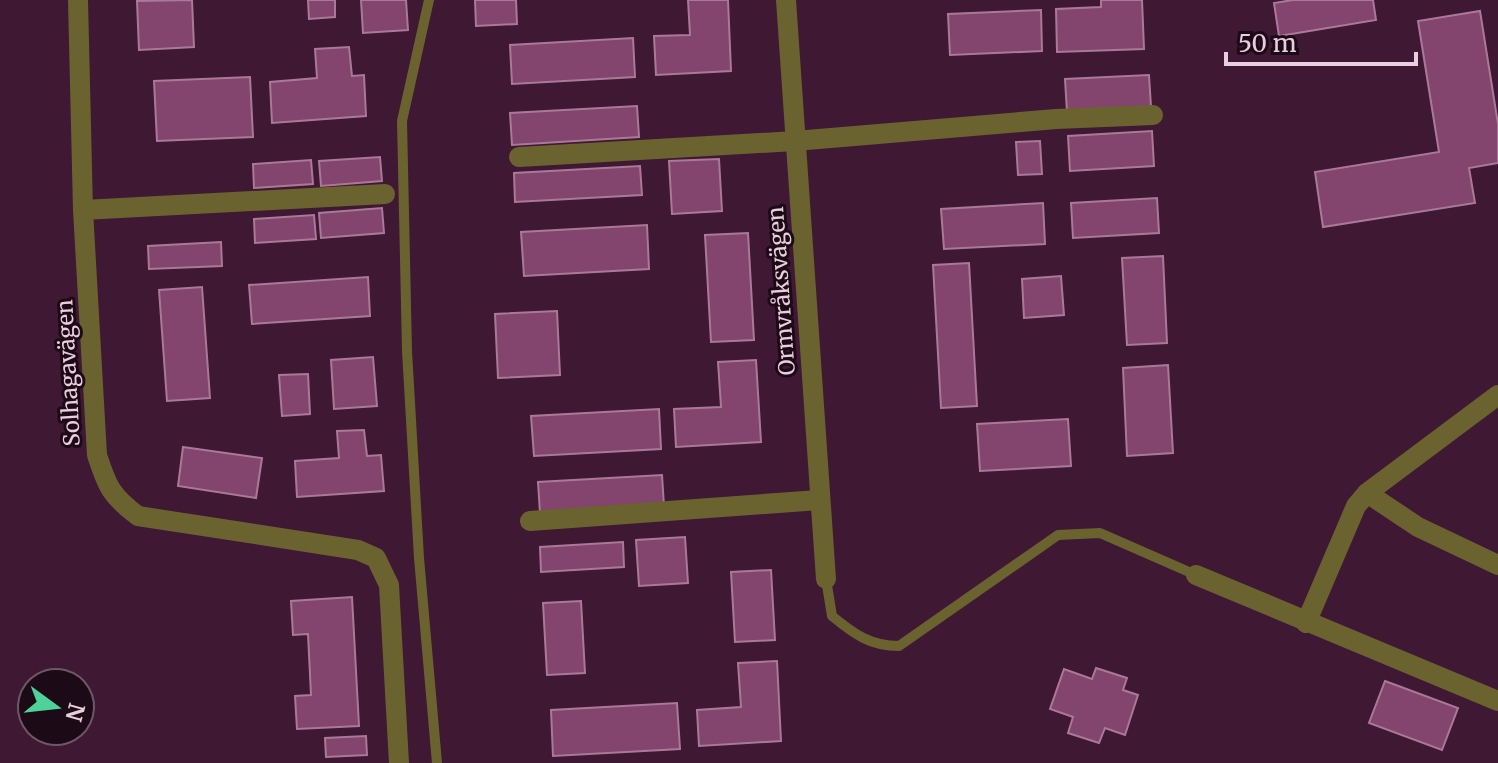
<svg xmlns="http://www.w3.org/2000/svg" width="1498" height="763" font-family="Merriweather,serif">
<rect width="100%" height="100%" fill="#3f1833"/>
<g fill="#83446e" stroke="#aa7997" stroke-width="2">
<polygon points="192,0 194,47 139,50 137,1"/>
<polygon points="308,0 335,0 335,17 309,19"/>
<polygon points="361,0 406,0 408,30 363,33"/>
<polygon points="475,0 516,0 517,24 476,26"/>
<polygon points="688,0 728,0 731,71 656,75 654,36 690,35"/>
<polygon points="1101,0 1142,0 1144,49 1057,52 1056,9 1101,7"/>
<polygon points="1293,0 1373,0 1376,20 1279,36 1274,3"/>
<polygon points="1041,10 1042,51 950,55 948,14"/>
<polygon points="1480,11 1498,124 1498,163 1469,168 1475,203 1323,227 1315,172 1439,152 1418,21"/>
<polygon points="633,38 635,77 512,84 510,45"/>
<polygon points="349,47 352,76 364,75 366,116 272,123 270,82 317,78 315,49"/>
<polygon points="1149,75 1151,107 1067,112 1065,79"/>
<polygon points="250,77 253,137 157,141 154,81"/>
<polygon points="637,106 639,137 512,145 510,113"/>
<polygon points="1152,131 1154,166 1070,171 1068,136"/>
<polygon points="1040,141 1042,174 1018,175 1016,142"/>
<polygon points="380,157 382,181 321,186 319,161"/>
<polygon points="719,159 722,211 672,214 669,161"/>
<polygon points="311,160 313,184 254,188 253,164"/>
<polygon points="640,166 642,195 515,202 514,173"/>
<polygon points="1157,198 1159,233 1073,238 1071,203"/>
<polygon points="1043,203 1045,244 944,249 941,209"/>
<polygon points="382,208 384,233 321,238 319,213"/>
<polygon points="314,215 316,239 255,243 254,219"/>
<polygon points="647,225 649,269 524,276 521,232"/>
<polygon points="748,233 754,340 711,342 705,235"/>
<polygon points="221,242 222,266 149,269 148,246"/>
<polygon points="1163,256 1167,343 1127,345 1122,258"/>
<polygon points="969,263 977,406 941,408 933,265"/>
<polygon points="1061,276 1064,315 1024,318 1022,279"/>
<polygon points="368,277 370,316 252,324 249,285"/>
<polygon points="202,287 210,398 167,401 159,290"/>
<polygon points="557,311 560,375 498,378 495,314"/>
<polygon points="373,357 377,406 334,409 331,360"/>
<polygon points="756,360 761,442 676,447 674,409 721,407 718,362"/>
<polygon points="1168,365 1173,453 1127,456 1123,368"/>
<polygon points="308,374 310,414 282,416 279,375"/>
<polygon points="659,409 661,449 534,456 531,416"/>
<polygon points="1068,419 1071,466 980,471 977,424"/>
<polygon points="364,430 367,456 381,455 384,491 297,497 295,461 339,458 337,431"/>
<polygon points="183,447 262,458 256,498 178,486"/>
<polygon points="662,475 664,506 540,513 538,482"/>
<polygon points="685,537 688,583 639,586 636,540"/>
<polygon points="623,542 624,567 541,572 540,547"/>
<polygon points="771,570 775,640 735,642 731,572"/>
<polygon points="352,597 359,726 297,729 295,696 311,695 308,634 293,635 291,601"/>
<polygon points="581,601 585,673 547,675 543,603"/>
<polygon points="777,661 781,741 699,746 697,710 741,707 738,663"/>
<polygon points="1096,668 1127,678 1123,690 1138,695 1125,735 1105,728 1099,743 1068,733 1073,717 1050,709 1064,669 1092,679"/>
<polygon points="1385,681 1458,708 1442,750 1369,723"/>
<polygon points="677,703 680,749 553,756 551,710"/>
<polygon points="366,736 367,755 326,757 325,738"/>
</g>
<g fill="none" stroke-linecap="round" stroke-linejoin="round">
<g stroke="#6a632f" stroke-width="10">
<polyline points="429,0 402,121 407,351 419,558 437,763"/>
<path d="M826,579L832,616C854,634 870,646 899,646L1058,535L1100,533L1196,575"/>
</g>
<g stroke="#6a632f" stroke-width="20">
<path d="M78,0L83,210L97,455C107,486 111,496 138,516L358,550L376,558L389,585L399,763"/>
<polyline points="786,0 826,579"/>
<polyline points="519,157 795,141 1056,119 1153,115"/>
<polyline points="83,210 385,194"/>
<polyline points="1367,493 1418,527 1498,565"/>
<polyline points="530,521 819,500"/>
<polyline points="1196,575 1498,701"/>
<polyline points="1306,623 1356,506 1367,493 1498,395"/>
</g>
</g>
<g text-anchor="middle" stroke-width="6" stroke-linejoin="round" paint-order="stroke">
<g font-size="22" fill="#e9cede" stroke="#1c0a16">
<text transform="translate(781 291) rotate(-94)" y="8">Ormvråksvägen</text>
<text transform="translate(68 373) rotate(-93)" y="8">Solhagavägen</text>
</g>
</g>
<g transform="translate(56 707) rotate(105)"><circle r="38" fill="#1c0a16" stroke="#6e5866" stroke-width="2"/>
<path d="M0-6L14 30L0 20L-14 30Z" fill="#4dd39a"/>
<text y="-12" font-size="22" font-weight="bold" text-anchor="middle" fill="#e9cede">N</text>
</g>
<path d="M1226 52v12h190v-12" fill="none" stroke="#e9cede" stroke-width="4"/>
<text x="1238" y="52" font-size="24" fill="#e9cede" stroke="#1c0a16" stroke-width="6" paint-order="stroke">50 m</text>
</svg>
